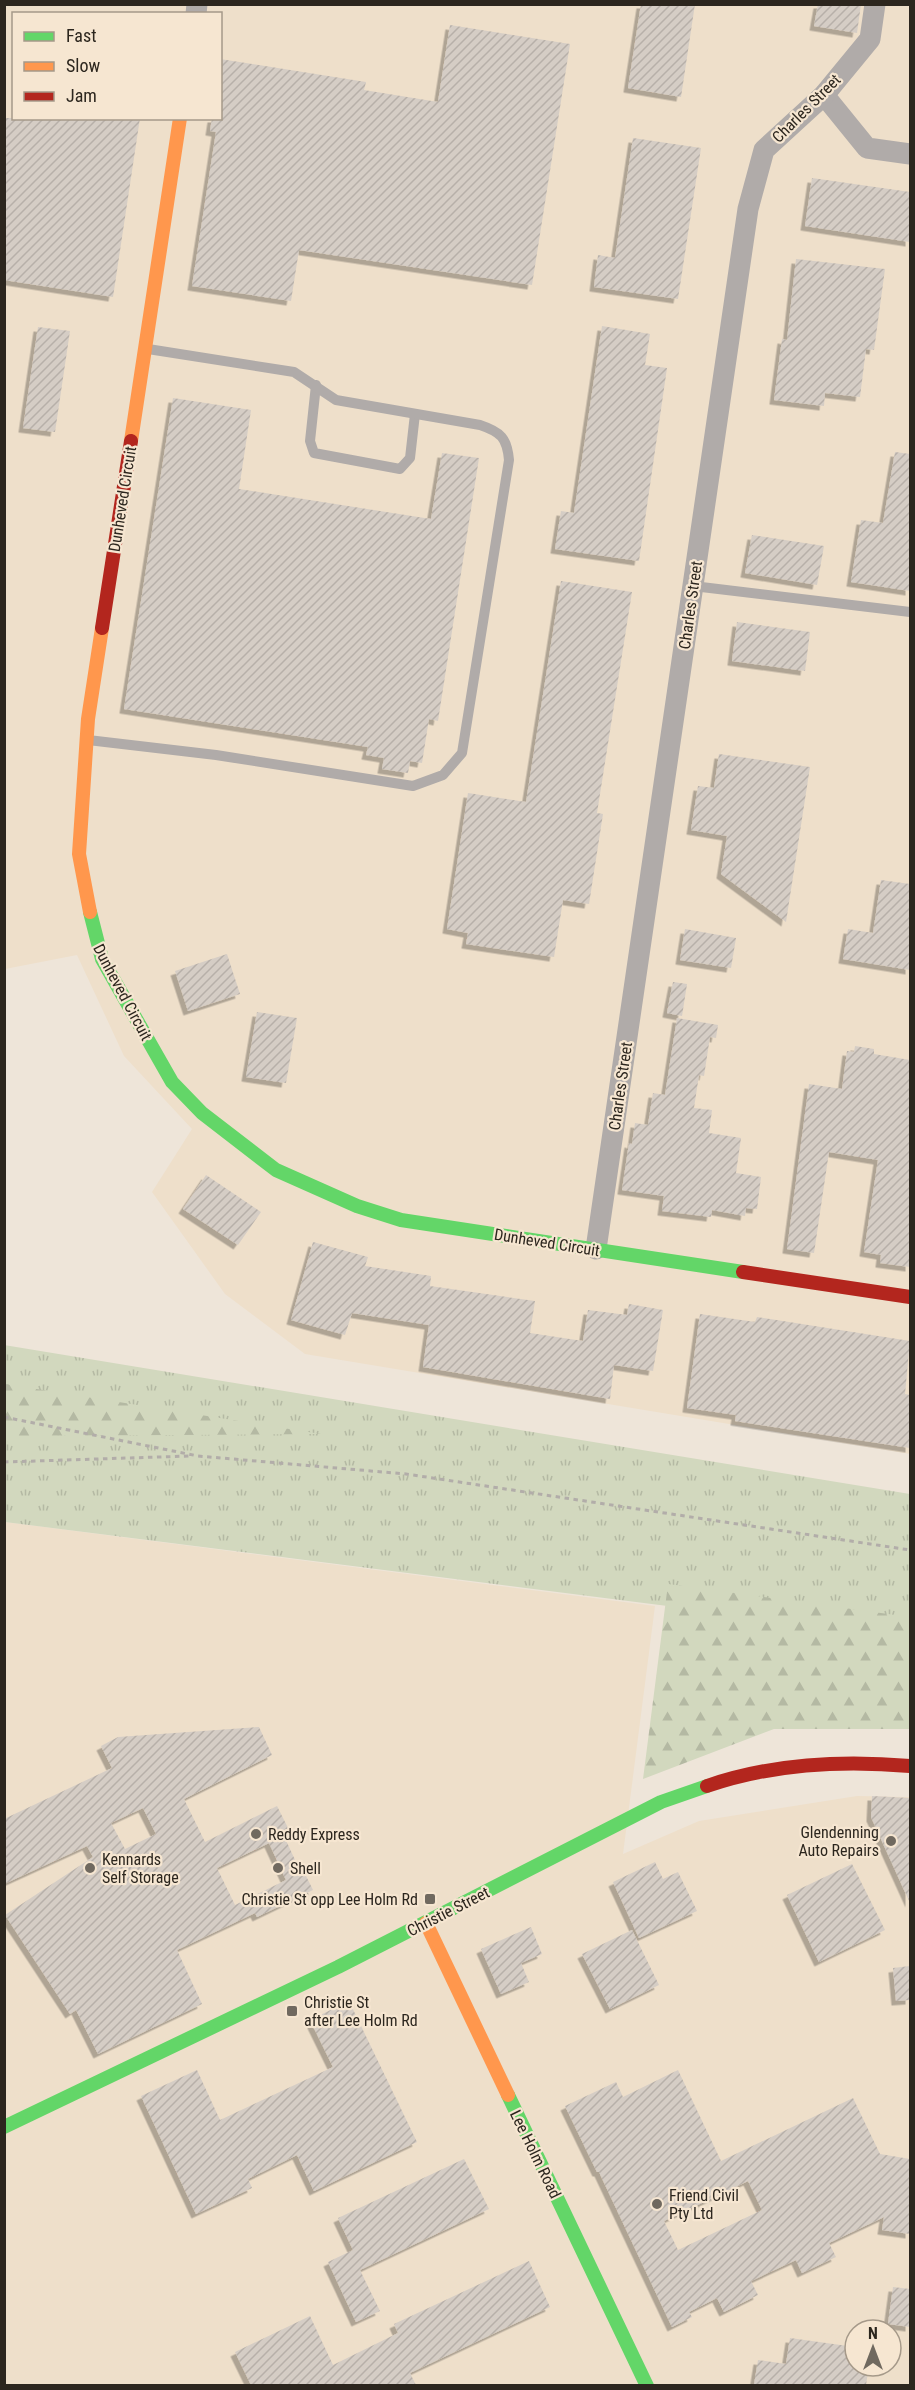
<svg xmlns="http://www.w3.org/2000/svg" width="915" height="2390" font-family="'Roboto Condensed',sans-serif">
<defs>
<pattern id="grass-tufts" width="24" height="20" patternUnits="userSpaceOnUse" patternTransform="scale(1.5)"><rect width="24" height="20" fill="#d2d8be"/><path d="M3 7l-1-3M5 7V3M7 7l1-3M15 17l-1-3M17 17v-4M19 17l1-3" fill="none" stroke="#b4b9a3"/></pattern>
<pattern id="forest-firs" width="22" height="20" patternUnits="userSpaceOnUse" patternTransform="scale(1.5)"><rect width="22" height="20" fill="#d2d8be"/><path d="M5 1l3.5 6h-7zM16 11l3.5 6h-7z" fill="#b4b9a3"/></pattern>
<pattern id="building-hatch" width="6" height="6" patternUnits="userSpaceOnUse" patternTransform="scale(1.5)"><rect width="6" height="6" fill="#d5cdc5"/><path d="M-1 1l2-2M0 6l6-6M5 7l2-2" fill="none" stroke="#b7b0a9"/></pattern>
<filter id="shadow"><feDropShadow dx="-4.5" dy="4.5" stdDeviation="0" flood-color="#0004"/></filter>
</defs>
<rect width="100%" height="100%" fill="#eee5d9"/>
<g fill="#eedfca" fill-rule="evenodd">
<path d="M5,5H910V1454L305,1354L225,1294L152,1192L192,1129L124,1056L77,955L5,969ZM14,14H220V118H14Z"/>
<path d="M5,1522L655,1606L623,1854L699,1821L857,1796L910,1797V2385L5,2386ZM855,2330H891V2366H855Z"/>
</g>
<polygon fill="url(#grass-tufts)" points="4,1345 910,1494 910,1645 762,1618 5,1522"/>
<g fill="url(#forest-firs)">
<polygon points="5,1384 321,1434 27,1436 5,1442"/>
<polygon points="668,1584 910,1617 910,1729 774,1729 643,1779"/>
</g>
<g fill="url(#building-hatch)" fill-rule="evenodd" filter="url(#shadow)">
<polygon points="641,4 695,4 681,97 628,88"/>
<polygon points="818,4 861,4 857,33 814,26"/>
<polygon points="450,25 570,44 532,285 299,250 291,301 192,286 216,132 210,131 212,118 220,118 220,59 366,82 364,90 438,102"/>
<polygon points="4,118 140,118 113,297 4,280"/>
<polygon points="633,138 701,148 678,299 594,287 598,255 615,258"/>
<polygon points="812,178 910,192 910,242 805,226"/>
<polygon points="796,259 885,269 874,350 866,349 860,397 825,393 824,406 774,400 782,339 787,340"/>
<polygon points="602,326 650,334 645,365 667,368 639,561 555,549 561,511 574,513"/>
<polygon points="38,327 70,331 55,432 23,428"/>
<polygon points="173,398 251,410 239,489 431,519 442,453 479,458 438,721 429,719 422,763 410,761 408,773 382,769 384,758 366,755 368,747 124,709"/>
<polygon points="895,452 910,454 910,591 851,582 861,520 883,523"/>
<polygon points="752,535 824,546 817,585 745,573"/>
<polygon points="561,581 632,592 597,813 603,814 589,904 563,900 554,957 466,944 468,933 447,929 468,793 526,802"/>
<polygon points="737,622 810,632 805,671 732,661"/>
<polygon points="719,754 810,767 786,922 721,874 727,836 691,830 698,786 714,788"/>
<polygon points="881,880 910,884 910,970 843,959 848,929 873,933"/>
<polygon points="685,929 736,938 731,968 680,960"/>
<polygon points="227,954 240,994 188,1011 175,971"/>
<polygon points="673,982 687,984 682,1016 667,1013"/>
<polygon points="257,1012 297,1018 286,1083 246,1077"/>
<polygon points="677,1018 718,1025 716,1038 710,1037 704,1076 699,1075 694,1108 712,1110 709,1133 741,1138 736,1173 761,1177 757,1209 746,1208 745,1216 712,1210 711,1217 662,1211 664,1196 622,1190 629,1143 632,1144 635,1123 648,1125 653,1093 665,1095"/>
<polygon points="855,1046 874,1049 874,1054 910,1060 910,1267 880,1263 881,1255 864,1252 878,1160 829,1152 814,1253 787,1249 809,1084 842,1089 847,1051 854,1052"/>
<polygon points="206,1175 261,1212 238,1245 183,1209"/>
<polygon points="313,1242 368,1257 365,1266 431,1276 430,1286 535,1301 530,1333 583,1341 588,1310 627,1315 629,1304 663,1310 653,1371 614,1365 610,1399 423,1367 429,1325 352,1313 345,1335 291,1320"/>
<polygon points="700,1314 755,1322 757,1317 910,1341 905,1394 910,1395 910,1448 735,1421 736,1415 687,1408"/>
<path d="M259,1727L272,1755L184,1799L205,1842L277,1806L290,1832L284,1836L301,1873L304,1872L313,1890L257,1917L255,1913L177,1950L202,2004L98,2054L76,2010L70,2014L5,1915L93,1857L87,1846L4,1884V1819L112,1768L101,1746L118,1737ZM143,1808L156,1834L125,1849L111,1823ZM269,1843L286,1880L235,1905L217,1868Z"/>
<polygon points="872,1796 910,1798 910,1903 871,1817"/>
<polygon points="655,1862 663,1879 678,1872 697,1911 639,1938 613,1882"/>
<polygon points="852,1864 885,1930 819,1962 787,1895"/>
<polygon points="531,1927 542,1954 521,1963 529,1982 501,1994 481,1949"/>
<polygon points="632,1930 659,1985 610,2009 582,1954"/>
<polygon points="910,1966 910,2000 896,2001 893,1968"/>
<polygon points="349,2001 417,2142 314,2191 297,2155 248,2179 252,2188 196,2214 141,2096 197,2070 220,2120 333,2067 310,2020"/>
<path d="M678,2070L721,2161L853,2098L880,2154L910,2159V2234L882,2230L884,2217L829,2243L836,2257L802,2273L796,2260L751,2281L758,2295L724,2312L717,2298L689,2312L692,2317L672,2327L599,2172H597L565,2106L616,2082L623,2097ZM748,2181L762,2210L678,2250L664,2221Z"/>
<polygon points="464,2159 489,2209 360,2270 380,2311 356,2322 328,2262 353,2250 338,2218"/>
<polygon points="529,2261 550,2307 410,2373 416,2385 251,2385 235,2352 310,2316 333,2365 398,2333 394,2324"/>
<polygon points="893,2287 910,2289 910,2327 888,2324"/>
<polygon points="790,2338 855,2347 855,2366 869,2366 866,2385 754,2385 758,2360 786,2364"/>
</g>
<g fill="none" stroke-linecap="round" stroke-linejoin="round">
<g stroke="#b2ada9" stroke-width="3" stroke-dasharray="4.5 4.5" stroke-linecap="butt">
<polyline points="4,1417 198,1456 406,1474 910,1550"/>
<polyline points="4,1462 190,1456"/>
</g>
<g stroke="#b0aba9" stroke-width="10">
<polyline points="316,385 310,441 314,453 400,469 410,458 415,414"/>
<polyline points="693,586 910,612"/>
<path d="M88,740L216,755L413,786L443,775L462,753L509,460C507,438 501,432 480,425L336,400L294,372L148,349"/>
</g>
<g stroke="#b0aba9" stroke-width="21">
<polyline points="196,14 197,4"/>
<polyline points="824,95 867,148 910,154"/>
<polyline points="596,1249 748,209 764,150 824,95 870,39 875,4"/>
</g>
<g stroke="#63d668" stroke-width="14">
<polyline points="90,912 102,959 172,1082 202,1113 276,1170 357,1206 401,1220 743,1272"/>
<polyline points="508,2095 647,2386"/>
<polyline points="4,2127 338,1967 661,1802 707,1786"/>
</g>
<g stroke="#ff974d" stroke-width="14">
<polyline points="131,441 180,118"/>
<polyline points="90,912 79,854 88,719 102,628"/>
<polyline points="426,1923 508,2095"/>
</g>
<g stroke="#b3261e" stroke-width="14">
<polyline points="102,628 131,441"/>
<polyline points="743,1272 910,1297"/>
<path d="M707,1786C771,1764 842,1760 910,1766"/>
</g>
</g>
<g fill="#70695f" stroke="#f6e6d1" stroke-width="2">
<circle cx="256" cy="1834" r="6"/>
<circle cx="891" cy="1841" r="6"/>
<circle cx="90" cy="1868" r="6"/>
<circle cx="278" cy="1868" r="6"/>
<rect x="424" y="1893" width="12" height="12" rx="3"/>
<rect x="286" y="2005" width="12" height="12" rx="3"/>
<circle cx="657" cy="2204" r="6"/>
</g>
<g text-anchor="middle" stroke-width="4.5" stroke-linejoin="round" paint-order="stroke">
<g font-size="16" fill="#2c261e" stroke="#f6e6d1">
<text transform="translate(806 108) rotate(-45)" y="6">Charles Street</text>
<text transform="translate(122 499) rotate(-81)" y="6">Dunheved Circuit</text>
<text transform="translate(690 605) rotate(-82)" y="6">Charles Street</text>
<text transform="translate(123 992) rotate(62)" y="6">Dunheved Circuit</text>
<text transform="translate(620 1086) rotate(-82)" y="6">Charles Street</text>
<text transform="translate(547 1242) rotate(9)" y="6">Dunheved Circuit</text>
<text transform="translate(448 1911) rotate(-27)" y="6">Christie Street</text>
<text transform="translate(536 2154) rotate(64)" y="6">Lee Holm Road</text>
</g>
<g font-size="16" fill="#2c261e" stroke="#f6e6d1" text-anchor="start">
<text x="879" y="1838" text-anchor="end">Glendenning<tspan x="879" dy="18">Auto Repairs</tspan></text>
<text x="268" y="1840">Reddy Express</text>
<text x="102" y="1865">Kennards<tspan x="102" dy="18">Self Storage</tspan></text>
<text x="290" y="1874">Shell</text>
<text x="418" y="1905" text-anchor="end">Christie St opp Lee Holm Rd</text>
<text x="304" y="2008">Christie St<tspan x="304" dy="18">after Lee Holm Rd</tspan></text>
<text x="669" y="2201">Friend Civil<tspan x="669" dy="18">Pty Ltd</tspan></text>
</g>
</g>
<rect width="915" height="2390" fill="none" stroke="#2c261e" stroke-width="12"/>
<rect x="12" y="12" width="210" height="108" fill="#f6e6d1" stroke="#a59989" stroke-width="1.5"/>
<rect x="24" y="32" width="30" height="9" fill="#63d668" stroke="#a59989" stroke-width="1.5"/>
<text x="66" y="42" font-size="18" fill="#2c261e">Fast</text>
<rect x="24" y="62" width="30" height="9" fill="#ff974d" stroke="#a59989" stroke-width="1.5"/>
<text x="66" y="72" font-size="18" fill="#2c261e">Slow</text>
<rect x="24" y="92" width="30" height="9" fill="#b3261e" stroke="#a59989" stroke-width="1.5"/>
<text x="66" y="102" font-size="18" fill="#2c261e">Jam</text>
<g transform="translate(873 2348)"><circle r="28" fill="#f6e6d1" stroke="#a59989" stroke-width="1.5"/>
<path d="M0-4.5L10 22L0 15L-10 22Z" fill="#70695f"/>
<text y="-9" font-size="16" font-weight="bold" text-anchor="middle" fill="#2c261e">N</text>
</g>
</svg>
